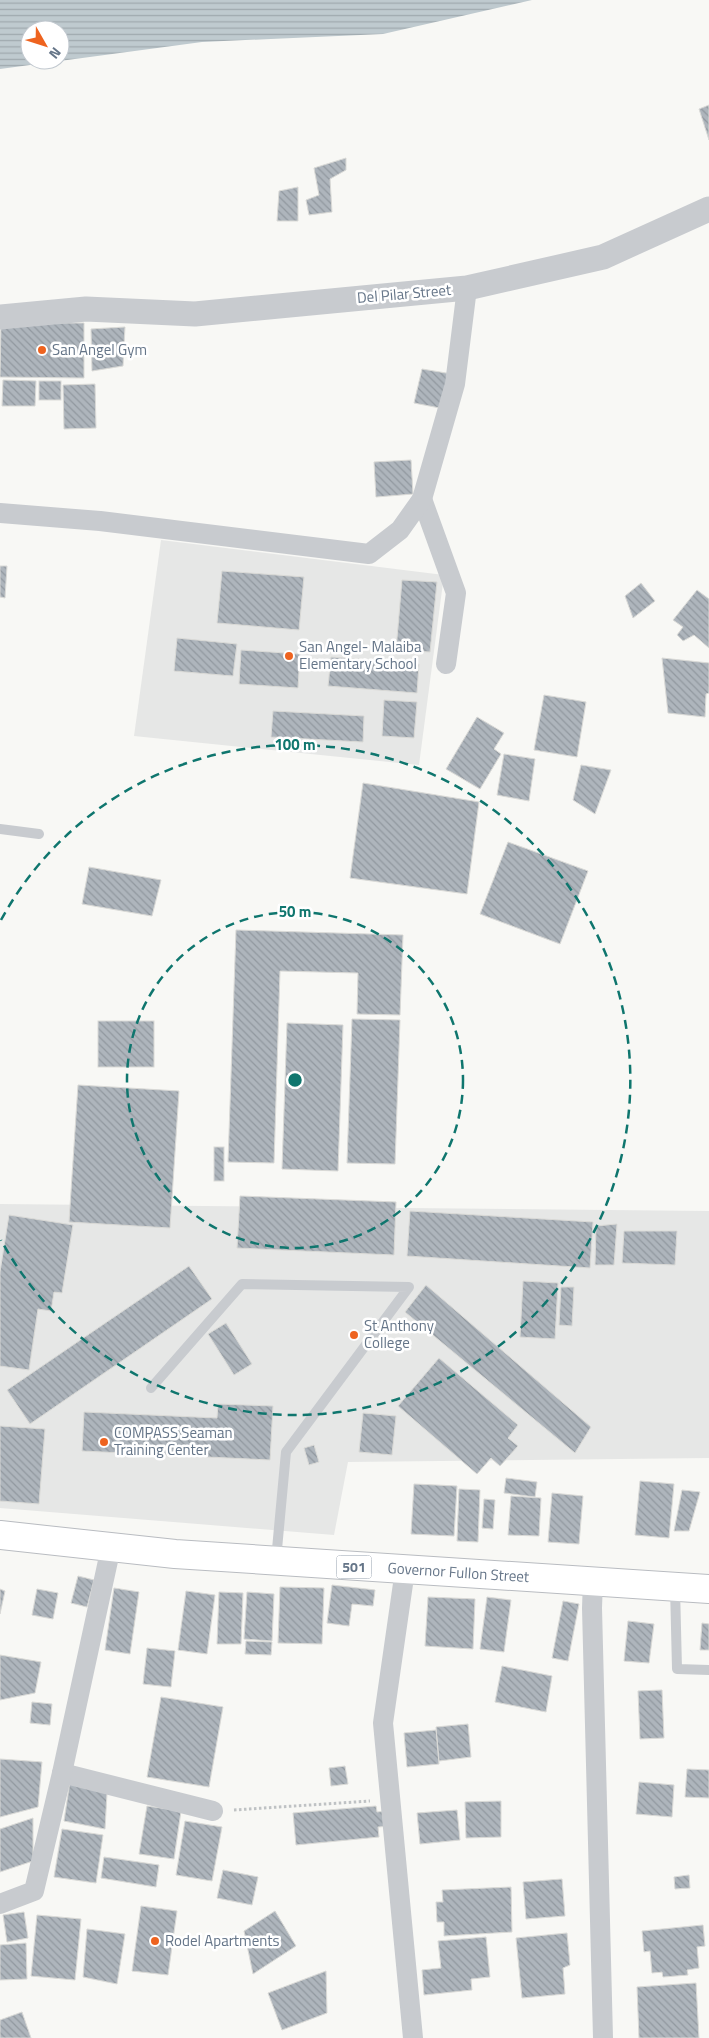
<svg xmlns="http://www.w3.org/2000/svg" width="709" height="2038" font-family="'Titillium Web',sans-serif">
<defs>
<pattern id="water-rules" width="6" height="5" patternUnits="userSpaceOnUse" patternTransform="scale(1.25)"><rect width="6" height="5" fill="#bfcacf"/><path d="M0 2.5h6" fill="none" stroke="#9fa9ae"/></pattern>
<pattern id="building-back-hatch" width="6" height="6" patternUnits="userSpaceOnUse" patternTransform="scale(1.25)"><rect width="6" height="6" fill="#aeb5bc"/><path d="M-1 5l2 2M0 0l6 6M5-1l2 2" fill="none" stroke="#91989f"/></pattern>
</defs>
<rect width="100%" height="100%" fill="#f8f8f5"/>
<g fill="#e6e7e6">
<polygon points="161,540 444,575 419,765 134,736"/>
<polygon points="0,1204 709,1211 709,1458 348,1462 334,1535 0,1508"/>
</g>
<path fill="url(#water-rules)" fill-rule="evenodd" d="M0,0H532L383,34L202,42L0,69ZM30,30H60V60H30Z"/>
<g fill="url(#building-back-hatch)" stroke="#dadad7">
<polygon points="709,105 709,140 699,109"/>
<polygon points="346,158 346,170 330,179 332,212 309,215 306,200 319,195 314,168"/>
<polygon points="298,187 298,221 277,221 279,191"/>
<polygon points="1,323 84,323 84,378 0,377"/>
<polygon points="125,327 123,366 92,371 91,329"/>
<polygon points="422,369 452,374 445,409 414,403"/>
<polygon points="3,380 36,381 35,406 2,406"/>
<rect x="39" y="381" width="22" height="19"/>
<polygon points="95,384 96,428 64,429 63,385"/>
<polygon points="411,460 413,494 376,497 374,462"/>
<polygon points="0,566 7,566 5,598 0,597"/>
<polygon points="222,571 304,577 299,630 217,623"/>
<polygon points="402,580 437,582 430,652 396,650"/>
<polygon points="641,583 655,601 633,618 625,596"/>
<polygon points="697,590 709,599 709,648 694,635 683,641 677,635 683,627 673,620"/>
<polygon points="177,638 237,644 233,676 174,671"/>
<polygon points="241,650 300,654 298,688 239,684"/>
<polygon points="331,657 419,664 417,693 328,686"/>
<polygon points="662,658 709,663 709,693 706,694 705,717 668,713"/>
<polygon points="544,695 586,702 577,757 534,750"/>
<polygon points="384,700 417,702 414,738 382,736"/>
<polygon points="273,711 364,716 363,742 271,737"/>
<polygon points="477,717 504,733 494,749 501,754 480,789 446,769"/>
<polygon points="504,754 535,759 529,801 497,795"/>
<polygon points="581,765 611,770 595,814 573,800"/>
<polygon points="363,783 479,802 467,894 350,878"/>
<polygon points="508,842 588,871 560,944 480,914"/>
<polygon points="89,867 161,880 152,916 82,904"/>
<polygon points="236,930 403,935 400,1015 357,1014 358,973 280,971 274,1163 228,1162"/>
<polygon points="352,1019 400,1020 395,1164 347,1163"/>
<rect x="98" y="1021" width="56" height="46"/>
<polygon points="287,1023 343,1025 338,1171 282,1169"/>
<polygon points="78,1085 179,1091 170,1228 69,1222"/>
<rect x="214" y="1147" width="10" height="34"/>
<polygon points="240,1196 396,1202 394,1255 237,1248"/>
<polygon points="410,1211 593,1222 590,1268 407,1256"/>
<polygon points="9,1215 73,1225 62,1293 54,1292 51,1311 38,1309 29,1370 0,1366 0,1272"/>
<polygon points="617,1224 614,1265 595,1265 596,1226"/>
<polygon points="624,1231 677,1231 675,1265 622,1263"/>
<polygon points="189,1266 212,1299 30,1424 7,1390"/>
<polygon points="523,1281 558,1283 555,1339 520,1337"/>
<polygon points="426,1285 591,1427 575,1453 405,1312"/>
<polygon points="561,1287 574,1287 572,1326 559,1325"/>
<polygon points="226,1323 252,1364 234,1375 208,1334"/>
<polygon points="439,1358 518,1425 508,1438 518,1446 500,1466 491,1458 477,1474 398,1406"/>
<polygon points="218,1404 273,1406 270,1460 82,1451 84,1412 217,1418"/>
<polygon points="363,1413 396,1416 392,1455 359,1452"/>
<polygon points="0,1426 45,1429 39,1504 0,1501"/>
<polygon points="314,1445 319,1462 309,1465 304,1448"/>
<polygon points="506,1478 537,1482 535,1497 504,1493"/>
<polygon points="640,1481 674,1484 669,1538 635,1535"/>
<polygon points="414,1484 457,1486 454,1536 411,1534"/>
<polygon points="459,1489 480,1490 478,1542 457,1541"/>
<polygon points="682,1490 700,1492 689,1531 674,1531"/>
<polygon points="552,1493 583,1496 579,1544 548,1542"/>
<polygon points="511,1496 541,1498 539,1536 508,1535"/>
<polygon points="484,1499 495,1500 493,1529 482,1528"/>
<polygon points="78,1576 94,1580 87,1607 71,1603"/>
<polygon points="332,1585 375,1590 373,1606 352,1604 349,1626 327,1623"/>
<polygon points="280,1587 324,1588 322,1644 278,1643"/>
<polygon points="114,1588 139,1592 130,1654 105,1650"/>
<polygon points="0,1589 5,1591 0,1614"/>
<polygon points="37,1589 58,1593 53,1619 32,1615"/>
<polygon points="186,1591 215,1595 207,1654 178,1650"/>
<polygon points="219,1592 243,1593 241,1644 217,1644"/>
<polygon points="247,1592 274,1594 272,1641 244,1639"/>
<polygon points="428,1597 475,1599 473,1649 425,1646"/>
<polygon points="487,1597 511,1600 504,1652 480,1649"/>
<polygon points="563,1601 579,1604 568,1661 552,1658"/>
<polygon points="628,1621 654,1624 649,1663 624,1661"/>
<polygon points="702,1623 709,1624 709,1650 700,1650"/>
<polygon points="246,1641 272,1642 271,1655 245,1654"/>
<polygon points="147,1648 175,1651 171,1687 143,1684"/>
<polygon points="0,1655 41,1662 35,1693 0,1700"/>
<polygon points="502,1666 552,1676 546,1712 495,1702"/>
<polygon points="662,1690 664,1738 640,1739 638,1691"/>
<polygon points="161,1697 223,1707 209,1787 147,1777"/>
<polygon points="32,1702 52,1704 50,1725 30,1723"/>
<polygon points="468,1724 471,1757 439,1761 436,1727"/>
<polygon points="436,1730 439,1764 407,1767 404,1733"/>
<polygon points="0,1759 42,1762 38,1807 0,1817"/>
<polygon points="345,1766 348,1784 331,1786 329,1768"/>
<polygon points="687,1769 709,1770 709,1798 685,1797"/>
<polygon points="70,1781 107,1793 105,1829 64,1821"/>
<polygon points="639,1782 674,1785 672,1817 636,1814"/>
<polygon points="501,1801 501,1837 466,1838 465,1802"/>
<polygon points="147,1806 181,1811 174,1859 139,1854"/>
<polygon points="376,1806 377,1812 388,1811 389,1826 378,1827 379,1837 296,1845 293,1813"/>
<polygon points="457,1810 460,1840 420,1844 417,1813"/>
<polygon points="33,1818 33,1861 0,1872 0,1829"/>
<polygon points="185,1821 222,1827 212,1881 176,1875"/>
<polygon points="62,1829 103,1835 96,1883 54,1877"/>
<polygon points="104,1857 159,1865 156,1887 101,1878"/>
<polygon points="223,1870 258,1877 252,1905 217,1898"/>
<polygon points="689,1875 690,1888 675,1889 674,1877"/>
<polygon points="562,1879 565,1916 526,1919 523,1882"/>
<polygon points="511,1887 512,1932 444,1936 444,1922 437,1922 436,1902 443,1902 442,1890"/>
<polygon points="141,1906 177,1911 168,1975 132,1971"/>
<polygon points="275,1911 296,1946 253,1974 244,1931"/>
<polygon points="24,1912 28,1938 7,1942 3,1915"/>
<polygon points="37,1915 81,1919 75,1980 31,1976"/>
<polygon points="703,1925 705,1946 697,1947 699,1968 687,1970 688,1975 663,1977 662,1972 652,1973 650,1951 644,1952 642,1931"/>
<polygon points="87,1929 125,1934 117,1984 83,1977"/>
<polygon points="567,1933 570,1965 563,1968 565,1994 522,1998 516,1938"/>
<polygon points="486,1937 490,1977 471,1979 472,1990 424,1995 422,1970 441,1968 438,1941"/>
<polygon points="26,1943 27,1979 0,1980 0,1945"/>
<polygon points="326,1971 327,2013 282,2030 268,1993"/>
<polygon points="696,1983 699,2038 639,2038 637,1987"/>
<polygon points="22,2012 31,2038 0,2038 0,2020"/>
</g>
<g fill="none" stroke-linecap="round" stroke-linejoin="round">
<g stroke="#b9bcc1" stroke-width="30">
<g id="primary">
<path id="s1" d="M0,1535L175,1554L709,1589"/>
</g>
</g>
<polyline stroke="#bfc2c4" stroke-width="3" stroke-dasharray="2.5 2.5" stroke-linecap="butt" points="234,1810 370,1801"/>
<g stroke="#c8cbcf" stroke-width="10">
<polyline points="0,829 39,834"/>
<polyline points="151,1388 242,1284 409,1287 286,1452 276,1560"/>
<polyline points="675,1587 677,1669 709,1670"/>
</g>
<g stroke="#c8cbcf" stroke-width="20">
<polyline points="422,499 456,593 446,664"/>
<polyline points="0,513 100,521 369,554 400,530 422,499 455,384 467,288"/>
<polyline points="405,1570 383,1723 413,2038"/>
<polyline points="593,1580 592,1608 603,2038"/>
<polyline points="62,1773 213,1811"/>
<polyline points="0,1904 34,1891 62,1773 111,1547"/>
</g>
<polyline stroke="#c8cbcf" stroke-width="25" points="0,317 86,309 195,314 467,288 603,257 709,209"/>
<use href="#primary" stroke="#fff" stroke-width="28"/>
</g>
<g fill="none" stroke="#0f766e" stroke-width="2.5" stroke-dasharray="9 6">
<circle cx="295" cy="1080" r="168"/>
<path d="M1 920A335 335 0 1 1 1 1240"/>
</g>
<g fill="#ee631f" stroke="#fff" stroke-width="2">
<circle cx="42" cy="350" r="5"/>
<circle cx="289" cy="656" r="5"/>
<circle cx="354" cy="1335" r="5"/>
<circle cx="104" cy="1442" r="5"/>
<circle cx="155" cy="1941" r="5"/>
</g>
<g text-anchor="middle" stroke-width="5" stroke-linejoin="round" paint-order="stroke">
<rect fill="#fff" stroke="#939eac" stroke-width="1" x="336.5" y="1555.5" width="35" height="23" rx="4"/>
<g font-size="14" font-weight="bold" fill="#657588">
<text x="354" y="1572">501</text>
</g>
<g font-size="15" fill="#657588" stroke="#fff">
<text transform="translate(404 294) rotate(-5)" y="5">Del Pilar Street</text>
<text dy="5" stroke="none"><textPath href="#s1" startOffset="460">Governor Fullon Street</textPath></text>
</g>
<g font-size="15" fill="#657588" stroke="#fff" text-anchor="start">
<text x="52" y="355">San Angel Gym</text>
<text x="299" y="652">San Angel- Malaiba<tspan x="299" dy="17">Elementary School</tspan></text>
<text x="364" y="1331">St Anthony<tspan x="364" dy="17">College</tspan></text>
<text x="114" y="1438">COMPASS Seaman<tspan x="114" dy="17">Training Center</tspan></text>
<text x="165" y="1946">Rodel Apartments</text>
</g>
</g>
<circle cx="295" cy="1080" r="8" fill="#0f766e" stroke="#fff" stroke-width="2.5"/>
<g font-size="15" text-anchor="middle" font-weight="bold" fill="#0f766e" stroke="#fff" stroke-width="5" stroke-linejoin="round" paint-order="stroke">
<text x="295" y="750">100 m</text>
<text x="295" y="917">50 m</text>
</g>
<g transform="translate(45 45) rotate(129)"><circle r="24" fill="#ffffff" stroke="#c1c8cf"/>
<path d="M0-4L9 19L0 12L-9 19Z" fill="#ee631f"/>
<text y="-8" font-size="14" font-weight="bold" text-anchor="middle" fill="#657588">N</text>
</g>
</svg>
